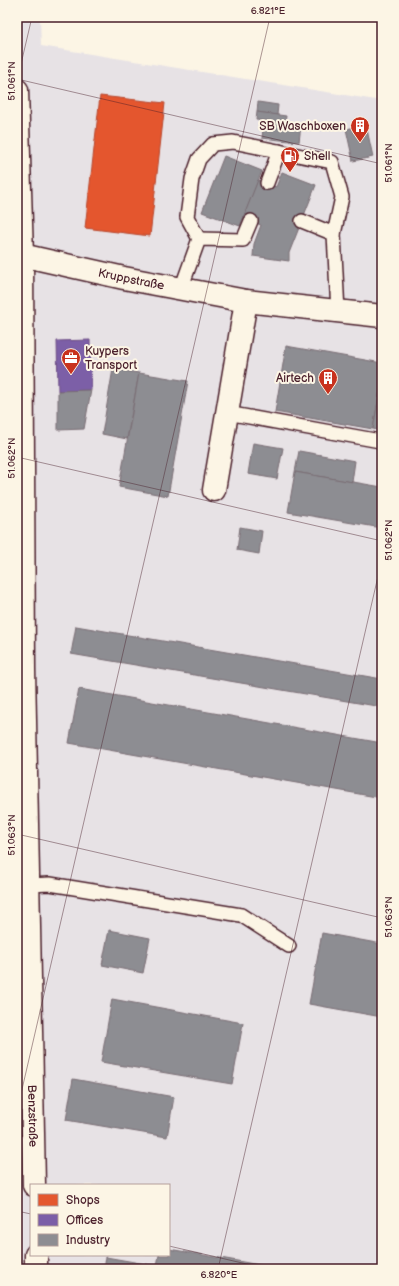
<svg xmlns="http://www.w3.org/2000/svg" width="399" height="1286" font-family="'Balsamiq Sans',sans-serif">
<rect width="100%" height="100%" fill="#fcf5e5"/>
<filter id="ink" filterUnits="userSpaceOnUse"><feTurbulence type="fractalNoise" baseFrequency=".025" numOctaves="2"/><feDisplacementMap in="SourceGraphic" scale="8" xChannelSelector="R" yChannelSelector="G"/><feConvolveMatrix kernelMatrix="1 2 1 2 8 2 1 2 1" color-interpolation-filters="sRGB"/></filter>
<g filter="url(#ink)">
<path fill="#e7e2e5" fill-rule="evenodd" d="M17,17H40L41,46L382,101V1269H17ZM31,1185H169V1255H31Z"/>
<polygon fill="#e4572e" stroke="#b6462d" points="100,96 165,103 150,236 85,228"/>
<polygon fill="#7b5ea7" stroke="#6c4b82" points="90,340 91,390 58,391 57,341"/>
<g fill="#8d8d92" stroke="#796c73">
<polygon points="258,102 278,105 277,115 257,112"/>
<polygon points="257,112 286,116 285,123 256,120"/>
<polygon points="264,121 301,125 299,142 262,138"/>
<polygon points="366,125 373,157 353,161 346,129"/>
<polygon points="224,156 262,171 240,226 202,212"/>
<polygon points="282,172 316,185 289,253 289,261 253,256 254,244 261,225 243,218 258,180 276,187"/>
<polygon points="286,346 382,363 382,379 373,429 275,412"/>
<polygon points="113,369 139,373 127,439 102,434"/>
<polygon points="139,373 188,381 168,496 119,487"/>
<polygon points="382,379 382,431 373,429"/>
<polygon points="91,390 84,429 58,430 58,391"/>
<polygon points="253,443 283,448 277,479 248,474"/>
<polygon points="299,451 355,461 352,482 295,472"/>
<polygon points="295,472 382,487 382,528 288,512"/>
<polygon points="240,527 262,531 259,554 237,550"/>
<polygon points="76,626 382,679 382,707 71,654"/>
<polygon points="79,689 382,743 382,798 69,743"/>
<polygon points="109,930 150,938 143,973 102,965"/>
<polygon points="322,933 382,944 382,1017 309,1004"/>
<polygon points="112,999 243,1023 232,1084 101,1062"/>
<polygon points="73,1079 174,1097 167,1137 66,1120"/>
<polygon points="169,1249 226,1259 282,1269 104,1269 106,1257 157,1266 159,1255 169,1255"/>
</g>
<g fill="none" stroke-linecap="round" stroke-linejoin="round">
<g stroke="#4a1f2b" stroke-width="16">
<g id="lane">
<polyline points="267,183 279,151"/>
<polyline points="302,221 334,234 338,312"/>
<polyline points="199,239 187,217 192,179 199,159 213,144 233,142 332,162 342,197 334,234"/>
<polyline points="181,289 199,239 243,240 251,221"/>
<polyline points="227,413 380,441"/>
<polyline points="29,885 50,884 241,915 289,946"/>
</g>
</g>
<g stroke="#4a1f2b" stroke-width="25">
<g id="street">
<path id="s1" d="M17,90L22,256L24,669L34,1185"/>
<path id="s2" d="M17,254L124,278L246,301L382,316"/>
<polyline points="214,490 246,301"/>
<polyline points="36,1255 36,1269"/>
</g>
</g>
<use href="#lane" stroke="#fcf5e5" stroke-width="13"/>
<use href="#street" stroke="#fcf5e5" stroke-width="22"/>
</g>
</g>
<path fill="none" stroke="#4a1f2b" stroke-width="1" stroke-opacity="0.45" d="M17,79L382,164M17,81L32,17M17,457L382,541M17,834L382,918M17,1111L270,17M17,1211L31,1214M169,1246L268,1269M218,1269L382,559"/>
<defs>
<g id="building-pin" transform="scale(1)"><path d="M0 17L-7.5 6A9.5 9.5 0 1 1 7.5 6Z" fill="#c8321e" stroke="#fcf5e5"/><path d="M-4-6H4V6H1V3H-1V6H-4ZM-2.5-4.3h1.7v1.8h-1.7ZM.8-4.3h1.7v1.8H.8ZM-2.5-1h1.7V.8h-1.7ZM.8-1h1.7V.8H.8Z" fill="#fff"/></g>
<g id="fuel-pin" transform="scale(1)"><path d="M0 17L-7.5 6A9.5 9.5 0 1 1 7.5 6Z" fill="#c8321e" stroke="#fcf5e5"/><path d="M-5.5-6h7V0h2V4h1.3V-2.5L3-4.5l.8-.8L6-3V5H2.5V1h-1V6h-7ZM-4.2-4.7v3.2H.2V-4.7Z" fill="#fff"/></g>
<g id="office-pin" transform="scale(1)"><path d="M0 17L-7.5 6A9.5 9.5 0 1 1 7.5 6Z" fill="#c8321e" stroke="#fcf5e5"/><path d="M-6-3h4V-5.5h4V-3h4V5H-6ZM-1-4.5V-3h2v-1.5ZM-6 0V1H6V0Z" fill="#fff"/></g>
</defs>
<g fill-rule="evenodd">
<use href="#building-pin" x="360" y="126"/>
<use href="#fuel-pin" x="290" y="156"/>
<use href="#office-pin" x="71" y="358"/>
<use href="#building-pin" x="328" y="378"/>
</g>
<g text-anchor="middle" stroke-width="4" stroke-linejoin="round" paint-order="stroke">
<g font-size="12" fill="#4a1f2b" stroke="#fcf5e5" text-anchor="end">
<text x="346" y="130">SB Waschboxen</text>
<text x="304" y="160" text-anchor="start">Shell</text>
<text x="85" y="355" text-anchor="start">Kuypers<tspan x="85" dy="14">Transport</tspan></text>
<text x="314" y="382">Airtech</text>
</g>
<g font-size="12" fill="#4a1f2b" stroke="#fcf5e5">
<text dy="4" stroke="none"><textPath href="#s2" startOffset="117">Kruppstraße</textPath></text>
<text dy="4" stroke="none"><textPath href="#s1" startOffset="1026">Benzstraße</textPath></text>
</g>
</g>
<rect width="399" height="1286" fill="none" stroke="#fcf5e5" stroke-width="44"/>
<rect x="30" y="1184" width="140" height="72" fill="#fcf5e5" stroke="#b59f9b"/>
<rect x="38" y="1194" width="20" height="12" fill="#e4572e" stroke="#b59f9b"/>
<text x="66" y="1204" font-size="12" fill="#4a1f2b">Shops</text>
<rect x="38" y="1214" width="20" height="12" fill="#7b5ea7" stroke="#b59f9b"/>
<text x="66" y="1224" font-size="12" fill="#4a1f2b">Offices</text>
<rect x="38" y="1234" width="20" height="12" fill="#8d8d92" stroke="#b59f9b"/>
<text x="66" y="1244" font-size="12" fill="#4a1f2b">Industry</text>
<rect x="22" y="22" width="355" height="1242" fill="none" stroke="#4a1f2b" stroke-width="1.5"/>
<g font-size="10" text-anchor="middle" fill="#4a1f2b">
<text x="268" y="14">6.821°E</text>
<text transform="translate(11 81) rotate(-90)" y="4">51.061°N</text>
<text transform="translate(388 163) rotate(-90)" y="4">51.061°N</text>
<text transform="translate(11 458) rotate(-90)" y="4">51.062°N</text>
<text transform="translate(388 540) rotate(-90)" y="4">51.062°N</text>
<text transform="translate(11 835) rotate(-90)" y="4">51.063°N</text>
<text transform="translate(388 917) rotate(-90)" y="4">51.063°N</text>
<text x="219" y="1278">6.820°E</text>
</g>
</svg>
